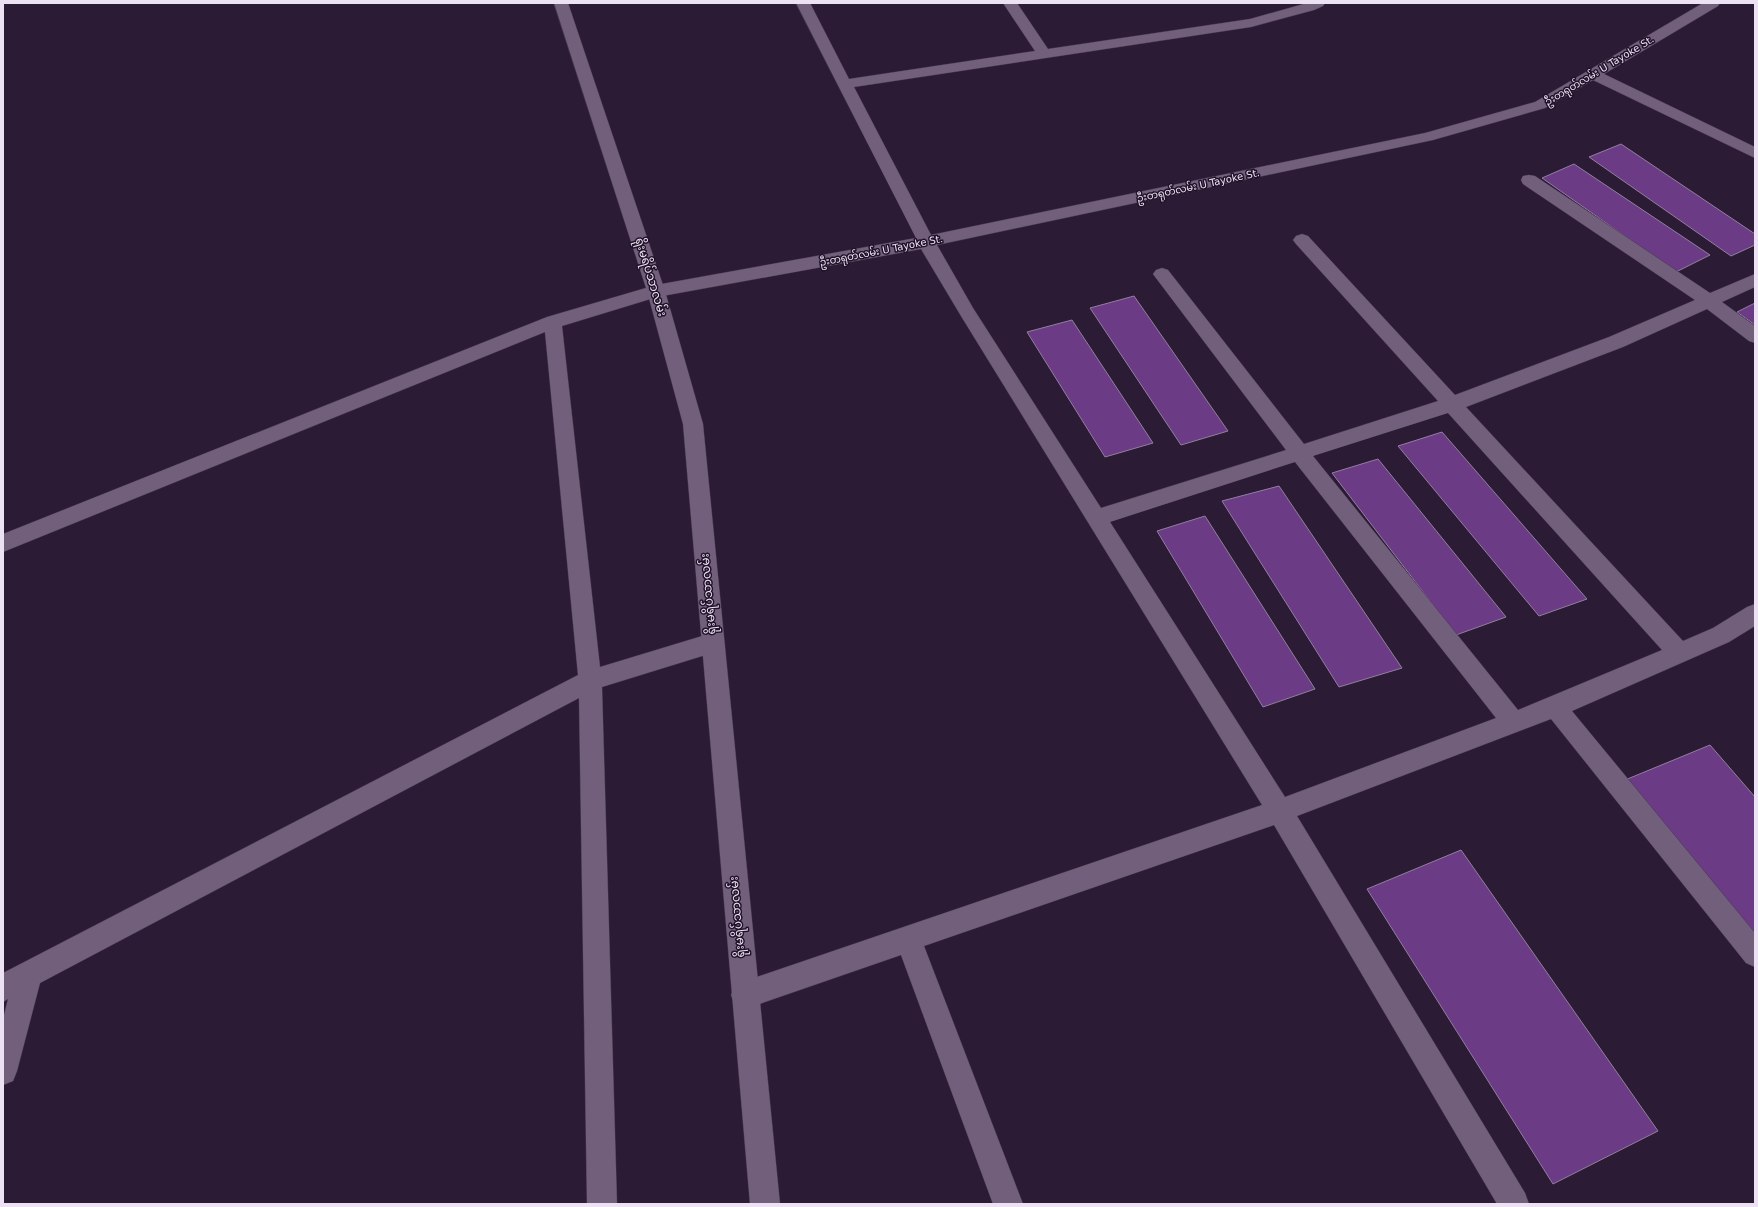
<svg xmlns="http://www.w3.org/2000/svg" width="1758" height="1207" font-family="'DejaVu Sans','Noto Sans Myanmar',sans-serif">
<rect width="100%" height="100%" fill="#2b1b34"/>
<g fill="#6b3b86" stroke="#927f9e">
<polygon points="1621,144 1755,234 1755,245 1731,256 1589,157"/>
<polygon points="1574,164 1710,255 1676,272 1542,178"/>
<polygon points="1134,296 1228,431 1181,445 1090,308"/>
<polygon points="1755,303 1755,325 1737,312"/>
<polygon points="1072,320 1153,443 1105,457 1027,332"/>
<polygon points="1442,432 1587,599 1539,616 1398,446"/>
<polygon points="1378,459 1506,617 1456,635 1332,473"/>
<polygon points="1279,486 1402,668 1339,687 1222,501"/>
<polygon points="1205,516 1315,689 1263,707 1157,531"/>
<polygon points="1710,745 1755,797 1755,940 1625,780"/>
<polygon points="1461,850 1658,1131 1553,1184 1367,889"/>
</g>
<g fill="none" stroke-linecap="round" stroke-linejoin="round">
<g stroke="#43364b" stroke-width="1">
<path id="minor" d="M796,3H810L849,79L1035,51L1003,3H1017L1048,49L1250,19L1307,3H1325L1323,6L1314,10L1251,27L854,87L931,235L1425,133L1535,102L1703,3H1720L1718,6L1604,74L1755,147V158L1593,80L1545,108L1433,140L937,245L973,308L1101,508L1286,450L1156,278L1153,274L1156,270L1162,268L1168,270L1304,444L1438,401L1296,244L1293,240L1296,236L1302,234L1308,236L1455,395L1609,337L1695,300L1523,184L1521,180L1523,176L1529,175L1535,176L1710,293L1755,274V287L1722,302L1755,326V343L1749,341L1707,309L1623,347L1466,407L1683,641L1713,628L1747,607L1755,604V626L1729,642L1572,711L1755,933V967L1746,963L1551,719L1297,816L1525,1193L1529,1204H1497L1274,825L924,946L1023,1204H993L901,955L745,1009L735,1005L731,995L735,985L745,981L1262,805L961,316L921,249L657,297L562,326L600,667L712,633L720,636L723,643L720,650L712,653L602,687L617,1204H587L579,698L40,983L17,1071L13,1081L3,1085V1019L8,999L3,1002V973L578,675L545,332L3,552V534L547,317L656,285L916,238ZM1448,413L1662,650L1518,710L1313,456ZM1295,462L1496,718L1285,797L1110,522Z"/>
</g>
<g stroke="#43364b" stroke-width="1">
<polygon id="tertiary" points="554,3 568,3 665,291 703,424 780,1204 750,1204 683,424 647,291"/>
</g>
<use href="#minor" fill="#715f7c" fill-rule="evenodd"/>
<use href="#tertiary" fill="#715f7c" fill-rule="evenodd"/>
</g>
<g text-anchor="middle" stroke-width="3" stroke-linejoin="round" paint-order="stroke">
<g font-size="10" fill="#ece2f3" stroke="#21122a">
<text transform="translate(1599 70) rotate(-31)" y="4">ဦးတရုတ်လမ်း U Tayoke St.</text>
<text transform="translate(1198 185) rotate(-12)" y="4">ဦးတရုတ်လမ်း U Tayoke St.</text>
<text transform="translate(881 250) rotate(-11)" y="4">ဦးတရုတ်လမ်း U Tayoke St.</text>
</g>
<g font-size="12" fill="#ece2f3" stroke="#21122a">
<text transform="translate(651 277) rotate(73)" y="4">ရိုးမရိပ်သာလမ်း</text>
<text transform="translate(708 594) rotate(-95)" y="4">ရိုးမရိပ်သာလမ်း</text>
<text transform="translate(737 917) rotate(-95)" y="4">ရိုးမရိပ်သာလမ်း</text>
</g>
</g>
<rect width="1758" height="1207" fill="none" stroke="#ece2f3" stroke-width="8"/>
</svg>
